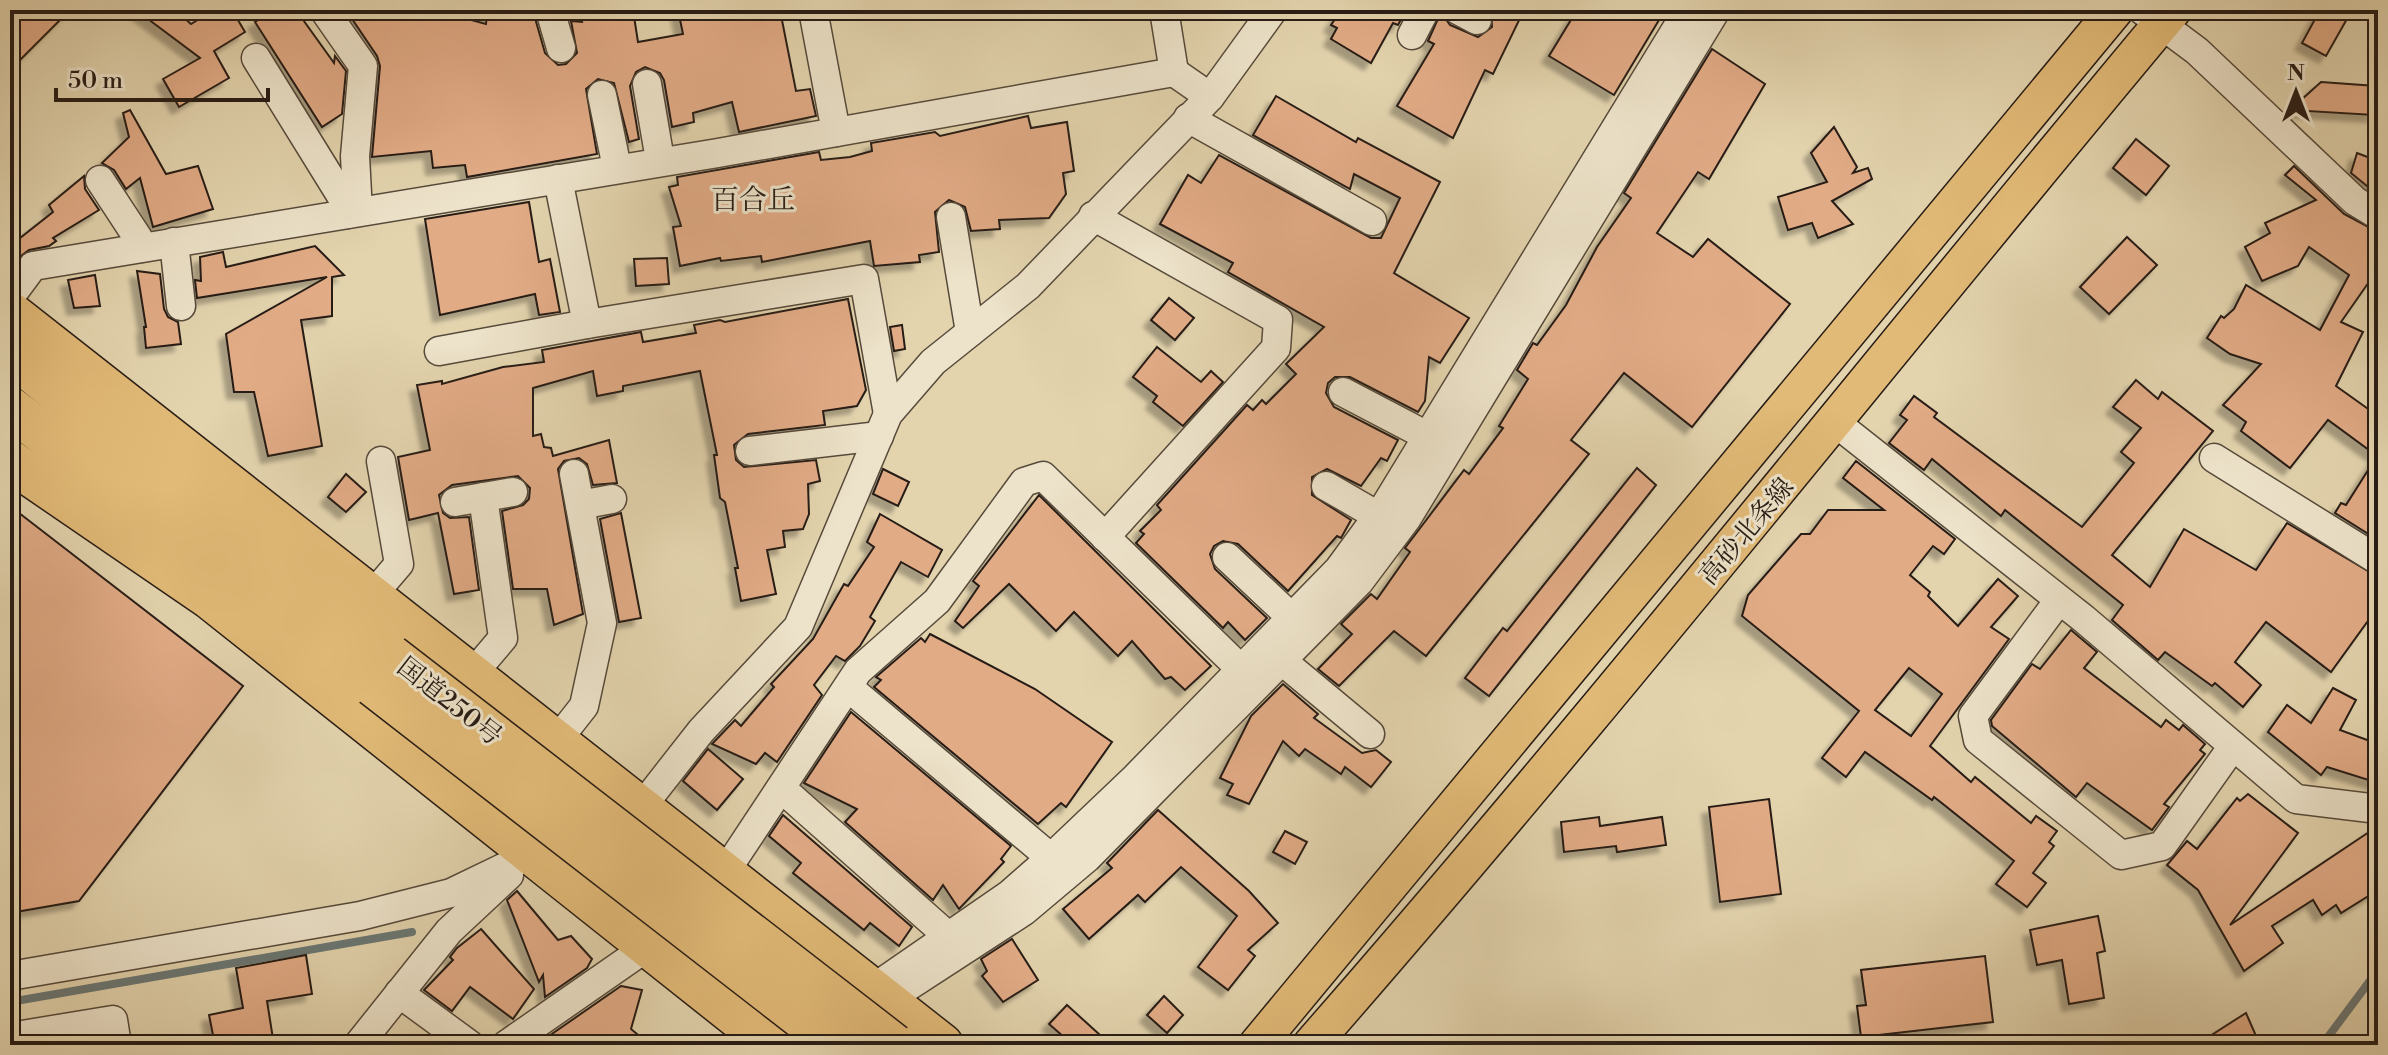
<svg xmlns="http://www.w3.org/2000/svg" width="2388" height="1055" font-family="'Libre Bodoni','Noto Serif JP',serif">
<defs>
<filter id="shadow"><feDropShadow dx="-7" dy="7" stdDeviation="2" flood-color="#0004"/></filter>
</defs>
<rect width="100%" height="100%" fill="#e3d4ae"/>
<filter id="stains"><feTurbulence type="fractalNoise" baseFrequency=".0025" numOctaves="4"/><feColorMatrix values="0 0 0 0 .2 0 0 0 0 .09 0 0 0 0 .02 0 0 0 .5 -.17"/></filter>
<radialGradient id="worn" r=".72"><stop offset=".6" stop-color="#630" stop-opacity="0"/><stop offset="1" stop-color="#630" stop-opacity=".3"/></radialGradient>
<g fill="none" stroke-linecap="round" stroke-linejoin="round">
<g stroke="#6b7875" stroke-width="8">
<polyline points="10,1002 412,932"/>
<polyline points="2322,1045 2378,970"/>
</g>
</g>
<g fill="#e1ab86" stroke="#271c15" stroke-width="2" fill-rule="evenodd" filter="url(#shadow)">
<polygon points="19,10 70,10 10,70 10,20"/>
<polygon points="136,10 175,10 191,24 214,10 232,10 245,32 214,51 229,78 179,107 163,79 200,58"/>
<polygon points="274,10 296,10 334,63 335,56 346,71 342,114 322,127 255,22"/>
<polygon points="346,10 434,10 486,24 487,14 535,18 545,53 558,65 566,64 577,53 571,21 582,22 580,10 633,10 638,42 683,34 678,10 780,10 796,91 810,89 816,116 739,132 732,102 693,113 694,122 672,127 664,80 660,73 645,67 636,72 630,86 639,139 629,142 614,83 598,79 586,89 597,154 467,177 465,165 433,168 431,151 372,157 380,66 377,56"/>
<polygon points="1341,10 1406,10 1398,25 1393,23 1371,63 1331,39 1337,28 1331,25"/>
<polygon points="1491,10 1524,10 1493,74 1485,70 1453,138 1397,106 1434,44 1428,41 1441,12 1450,25 1478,37 1492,27"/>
<polygon points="1577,10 1665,10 1614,95 1549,56"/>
<polygon points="2320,10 2352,10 2326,56 2302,43"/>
<polygon points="1712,49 1765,84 1709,179 1698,172 1657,233 1693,257 1708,239 1790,304 1692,427 1624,373 1571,440 1589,454 1426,656 1394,631 1339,686 1318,669 1352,634 1341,624 1371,594 1377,599 1410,552 1405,548 1424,523 1464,470 1469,474 1503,428 1499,426 1528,379 1517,370 1533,343 1537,345 1566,305 1597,247 1631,198 1624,193"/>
<polygon points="2321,82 2376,86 2374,115 2290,110"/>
<polygon points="1276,96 1356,142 1358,138 1440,182 1394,273 1469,318 1440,363 1429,357 1425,401 1418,412 1350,377 1335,377 1328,383 1326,393 1334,407 1398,440 1387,461 1381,458 1361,486 1327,469 1312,477 1312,495 1351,520 1341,538 1337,536 1288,591 1238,544 1223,541 1214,546 1210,554 1215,569 1267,618 1245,640 1228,622 1223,628 1136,543 1144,534 1140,531 1161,510 1157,505 1247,405 1253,410 1262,400 1266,404 1296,374 1286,364 1324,327 1228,272 1233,263 1160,224 1188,175 1201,183 1219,155 1371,238 1381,238 1400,198 1354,174 1350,189 1253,135"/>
<polygon points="130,110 166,174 198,166 213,209 153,227 140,178 126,189 114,170 102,163 129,137 123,113"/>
<polygon points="1028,116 1031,128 1067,122 1074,171 1063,173 1066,194 1049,218 999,220 1000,229 971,231 965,207 949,200 935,212 939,252 919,255 920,262 874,266 870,241 762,262 761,256 721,261 720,258 680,266 673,227 681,226 669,187 678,185 677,177 819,152 821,160 850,157 872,151 871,143 935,132 940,136"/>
<polygon points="1834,127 1857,167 1853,173 1868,168 1872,179 1832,201 1853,224 1818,238 1812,223 1788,230 1778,197 1827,182 1811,153"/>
<polygon points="2136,139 2169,166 2146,195 2113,168"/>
<polygon points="2357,153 2378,161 2378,195 2351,173"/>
<polygon points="2294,166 2344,214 2378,232 2378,269 2341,322 2363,332 2336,386 2378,416 2378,540 2335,513 2341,503 2346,505 2377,456 2328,420 2290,468 2241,431 2246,422 2223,405 2261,364 2230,354 2207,338 2221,316 2224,318 2234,309 2246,285 2320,330 2349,275 2309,247 2298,266 2262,281 2245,247 2270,233 2265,223 2316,200 2285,175"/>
<polygon points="84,176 85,189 99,210 53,238 56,241 49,246 29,250 13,262 10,246 53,212 49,205"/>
<polygon points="529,202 539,262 550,259 560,312 539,315 535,294 440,315 425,219"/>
<polygon points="2127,237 2157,265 2109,314 2080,287"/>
<polygon points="315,246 344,275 332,277 332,316 301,320 322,446 268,456 254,392 234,392 226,334 327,277 197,298 195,280 201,281 200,257 223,252 226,267"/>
<polygon points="667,258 669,284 636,286 634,259"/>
<polygon points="137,271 160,274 164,309 168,317 178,322 181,344 146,348 144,327 146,327"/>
<polygon points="95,275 100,306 74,308 68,280"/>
<polygon points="1169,298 1194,318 1175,340 1151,320"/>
<polygon points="848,299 866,390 857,406 823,411 825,425 748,434 734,445 736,460 744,467 816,460 820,481 808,484 809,514 803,529 783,531 785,547 767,550 776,594 741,601 735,568 738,568 725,502 720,498 714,455 717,455 700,371 623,386 623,391 597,396 593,371 533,388 533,436 541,434 544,447 551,448 553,456 609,440 617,483 593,485 587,464 579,458 564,461 558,469 583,614 554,625 547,589 513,589 502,511 523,505 529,499 530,488 518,476 452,485 439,495 443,513 450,518 469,517 479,590 454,594 438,513 409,520 398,457 430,450 417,385 442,381 442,384 503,367 544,362 542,350 641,332 643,342 696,333 694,325 720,320 725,322"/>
<polygon points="902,325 905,349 894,351 890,327"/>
<polygon points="1157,347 1201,382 1211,371 1223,382 1183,426 1153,402 1157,396 1133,377"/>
<polygon points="2136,380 2158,399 2162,392 2213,431 2112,555 2150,587 2184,529 2256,570 2287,523 2378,577 2378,607 2331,672 2266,622 2235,662 2261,685 2243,707 2215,683 2212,686 2165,652 2158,660 2112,620 2123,605 2005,510 2001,516 1932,459 1924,470 1889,443 1907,420 1900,415 1914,396 1937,413 1934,417 2082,527 2134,463 2121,452 2141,428 2113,407"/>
<path d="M1856,461L1955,539L1944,554L1933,546L1910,575L1930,592L1928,596L1958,626L1998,579L2018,596L1991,627L2009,639L1930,746L1971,782L1975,777L2031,823L2036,816L2057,831L2049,842L2054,846L2033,873L2046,883L2027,907L1996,884L2014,861L1943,804L1934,797L1932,800L1865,752L1846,777L1822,758L1859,711L1742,616L1748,595L1801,534H1810L1828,510H1884L1843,478ZM1909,668L1942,694L1911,736L1875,710Z"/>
<polygon points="1637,468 1656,485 1489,696 1465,678 1503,628 1507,631"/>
<polygon points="883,469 909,482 898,506 873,494"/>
<polygon points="346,474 366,492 346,512 328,497"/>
<polygon points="1039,495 1211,666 1185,690 1171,677 1165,679 1132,641 1118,656 1074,612 1056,631 1009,584 963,628 955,621 979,586 973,581"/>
<polygon points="10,506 243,686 79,901 10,913"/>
<polygon points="621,513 641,618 619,622 600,519"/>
<polygon points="880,514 942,550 928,577 901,562 870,617 875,621 860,646 845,661 836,656 814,685 822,695 777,762 765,753 756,764 712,744 735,720 741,726 774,687 771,684 813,639 844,584 848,586 874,547 867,542"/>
<polygon points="2071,630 2097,652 2084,668 2161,727 2166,720 2179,730 2183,725 2205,744 2200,750 2205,754 2164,804 2169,807 2152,830 2087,783 2076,797 1992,726 1991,720 2032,664 2040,669"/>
<polygon points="930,634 1035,689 1112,742 1066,807 1061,803 1038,824 874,687 881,680 876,677 921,638 925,642"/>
<polygon points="1283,684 1318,714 1314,718 1362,753 1376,750 1391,762 1371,787 1345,767 1341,774 1305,749 1299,756 1283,741 1249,804 1227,795 1233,784 1220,778 1251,716"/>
<polygon points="2333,688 2356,700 2340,730 2378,744 2378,783 2327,767 2321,775 2268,732 2287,705 2311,723"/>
<polygon points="851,712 1011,846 1001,859 1004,862 959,909 943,885 933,900 845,822 857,809 804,783"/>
<polygon points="708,749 743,779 717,810 683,781"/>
<polygon points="2248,794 2298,833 2230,925 2378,826 2378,890 2341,913 2336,905 2322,915 2313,900 2272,926 2283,943 2244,971 2198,890 2167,865 2187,841 2197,849 2237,798 2240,801"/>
<polygon points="1769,799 1781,894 1720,902 1709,807"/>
<polygon points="1158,810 1249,891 1278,923 1248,950 1255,956 1228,990 1198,967 1237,916 1181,867 1145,902 1138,895 1089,939 1063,909 1112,868 1107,863"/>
<polygon points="783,815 912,927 899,946 870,923 864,930 793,873 801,863 769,836"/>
<polygon points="1599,817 1600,826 1662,817 1666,845 1617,852 1616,846 1564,852 1561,822"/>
<polygon points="1285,831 1307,842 1295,864 1273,852"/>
<polygon points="517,891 558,940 571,936 592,959 587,968 545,997 543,975 539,982 507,900"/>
<polygon points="2098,916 2105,951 2097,953 2104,998 2069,1004 2062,960 2037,965 2030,930"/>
<polygon points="481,929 534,989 513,1019 470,987 452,1011 424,990 453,960 450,957 457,948"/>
<polygon points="1012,939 1038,980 1003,1002 982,976 987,971 981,959"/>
<polygon points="306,955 312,994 267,1001 274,1045 215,1045 209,1015 243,1008 236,968"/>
<polygon points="1985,956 1993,1022 1861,1037 1857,1006 1866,1005 1861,970"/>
<polygon points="621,986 642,990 631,1029 650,1045 536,1045"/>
<polygon points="1164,996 1183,1015 1167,1033 1147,1015"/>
<polygon points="1067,1005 1111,1045 1073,1045 1049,1024"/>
<polygon points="2246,1013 2260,1045 2196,1045"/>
</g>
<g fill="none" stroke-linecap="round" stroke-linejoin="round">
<g stroke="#564a3b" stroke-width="31">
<g id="minor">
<polyline points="324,10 363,66 355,156 358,212"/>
<polyline points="550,10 561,48"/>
<polyline points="813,10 836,132"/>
<polyline points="1164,10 1174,72"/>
<polyline points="1458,10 1477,20"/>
<polyline points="2142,10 2197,51 2355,201 2378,215"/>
<polyline points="1412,35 1425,10"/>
<polyline points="256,58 345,202 347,214"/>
<polyline points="647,84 660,160"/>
<polyline points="602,95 617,168"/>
<polyline points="1188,118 1372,221"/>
<polyline points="558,179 587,324 864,279 888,414"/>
<polyline points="100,180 138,238 140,248"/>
<polyline points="1093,216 1278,320 1276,348 1105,537"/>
<polyline points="951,217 970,332"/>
<polyline points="174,242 181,306"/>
<polyline points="10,297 33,266 718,153 1174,72 1210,97"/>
<polyline points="439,351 587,324"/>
<polyline points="1343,392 1427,436"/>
<polyline points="1836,423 2084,619 2296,799 2378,809"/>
<polyline points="750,451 879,436"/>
<polyline points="2214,458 2378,560"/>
<polyline points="1326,486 1378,516"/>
<polyline points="455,502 513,492"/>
<polyline points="580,505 612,499"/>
<polyline points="1227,557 1291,617"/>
<polyline points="370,598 399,564 381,461"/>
<polyline points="2059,600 1973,716 1978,740 2121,855 2162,846 2233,746"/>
<polyline points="1281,660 1370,734"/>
<polyline points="470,677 503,638 483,497"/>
<polyline points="848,687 1051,858"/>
<polyline points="555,743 584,706 602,623 574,474"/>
<polyline points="781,788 948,936"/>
<polyline points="640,809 701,731 798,627 888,414 933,362 1028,286 1210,97 1273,10"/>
<polyline points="723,875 858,671 937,601 1024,482 1043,476 1253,681"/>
<polyline points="10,976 360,916 451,893 530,855"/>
<polyline points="904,989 1024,911 1087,858 1359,582 1407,518 1716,10"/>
<polyline points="399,993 470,1045"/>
<polyline points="858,999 1010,894 1051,858 1133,780 1339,569 1385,506 1688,10"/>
<polyline points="10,1037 113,1020 117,1045"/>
<polyline points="358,1045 449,931 509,875"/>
<polyline points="506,1045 647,947"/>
</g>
</g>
<g stroke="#271c15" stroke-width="39">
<g id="major">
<polyline points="1257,1045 2115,10"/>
<path d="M1311,1045C1607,707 1885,354 2173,10"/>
</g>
</g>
<g stroke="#271c15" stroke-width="45">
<g id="highway">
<polyline points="10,313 942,1045"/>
<polyline points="10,353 136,457 391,656"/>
<polyline points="10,408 373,685"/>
<polyline points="10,461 210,598 773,1045"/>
</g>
</g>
<use href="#minor" stroke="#ede3ca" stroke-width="28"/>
<use href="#major" stroke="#e2ba77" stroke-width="36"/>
<use href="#highway" stroke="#e2ba77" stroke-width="42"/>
<g stroke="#271c15" stroke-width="45" stroke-linecap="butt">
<g id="highway-bridge">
<polyline points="391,656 894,1045"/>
<polyline points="373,685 837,1045"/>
</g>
</g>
<use href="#highway-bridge" stroke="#e2ba77" stroke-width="42"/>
</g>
<g text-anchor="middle" stroke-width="6" stroke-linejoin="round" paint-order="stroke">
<g font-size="26" fill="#271c15" stroke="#ede3ca">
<text transform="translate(1746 531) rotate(-50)" y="9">高砂北条線</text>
<text transform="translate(450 701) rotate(38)" y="9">国道250号</text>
</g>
<g font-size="28" fill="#271c15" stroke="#ede3ca">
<text x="753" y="209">百合丘</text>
</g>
</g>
<rect width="2388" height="1055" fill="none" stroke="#e3d4ae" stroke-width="40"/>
<rect x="12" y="12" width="2364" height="1031" fill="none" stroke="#271c15" stroke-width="4"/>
<rect x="20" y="20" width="2348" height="1015" fill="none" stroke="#271c15" stroke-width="2"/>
<g transform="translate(2296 92)" stroke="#ede3ca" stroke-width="6" paint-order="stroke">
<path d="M0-6L14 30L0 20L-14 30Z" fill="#271c15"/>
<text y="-12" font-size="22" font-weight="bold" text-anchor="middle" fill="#271c15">N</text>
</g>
<path d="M56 88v12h212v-12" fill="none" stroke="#271c15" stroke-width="4"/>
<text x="68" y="88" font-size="24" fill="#271c15" stroke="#ede3ca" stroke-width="6" paint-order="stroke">50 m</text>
<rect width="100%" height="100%" filter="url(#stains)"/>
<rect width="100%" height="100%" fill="url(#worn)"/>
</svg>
